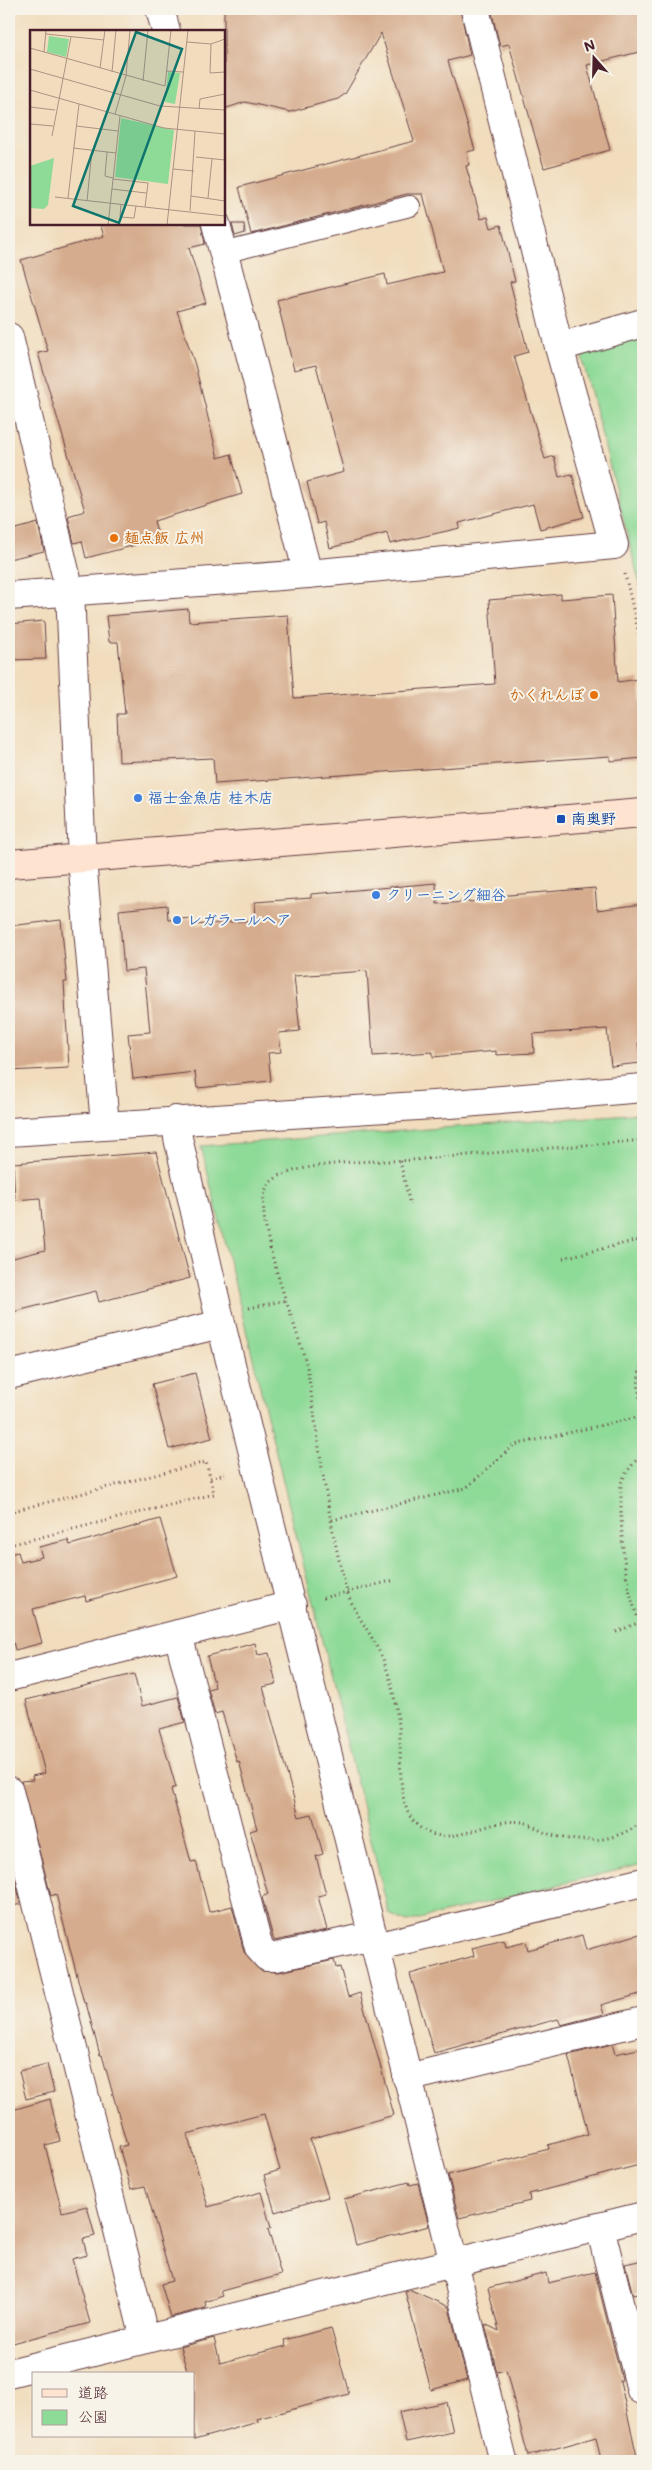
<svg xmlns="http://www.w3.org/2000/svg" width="652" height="2470" font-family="Mali,'Klee One',sans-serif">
<rect width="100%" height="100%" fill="#f7f3e8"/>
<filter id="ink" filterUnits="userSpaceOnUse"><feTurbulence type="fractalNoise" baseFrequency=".02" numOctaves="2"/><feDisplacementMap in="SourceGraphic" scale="10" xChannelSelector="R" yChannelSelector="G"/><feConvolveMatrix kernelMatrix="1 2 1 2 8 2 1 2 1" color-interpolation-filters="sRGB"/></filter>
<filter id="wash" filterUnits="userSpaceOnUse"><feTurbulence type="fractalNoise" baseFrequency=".0096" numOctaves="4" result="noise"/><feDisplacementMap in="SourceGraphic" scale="20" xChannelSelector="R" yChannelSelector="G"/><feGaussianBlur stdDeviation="1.12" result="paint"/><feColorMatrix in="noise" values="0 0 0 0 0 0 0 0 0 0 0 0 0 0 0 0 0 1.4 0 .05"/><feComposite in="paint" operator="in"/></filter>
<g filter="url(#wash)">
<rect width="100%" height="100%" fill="#f1ddbd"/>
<g fill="#8eda97" stroke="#6c7c61">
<polygon points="643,337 643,597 582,357 588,350"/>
<polygon points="643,1113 643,1864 407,1922 389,1914 201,1146"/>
</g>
<g id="blocks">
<g fill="#d5ac8d">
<polygon points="224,9 460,9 470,55 448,61 475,150 467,152 469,165 466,166 481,219 488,217 491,228 501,225 515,281 510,282 528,352 514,356 545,459 554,456 559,477 572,474 584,517 540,529 533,504 459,523 460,528 390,544 387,533 330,548 324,522 317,524 307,482 344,472 316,365 294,370 277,300 385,274 387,285 443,272 423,194 407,194 251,234 239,187 414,141 381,33 345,94 338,99 290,112 245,102 224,109"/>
<polygon points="491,9 643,9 643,51 587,65 610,150 544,168 509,44 500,46"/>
<polygon points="100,224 201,224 205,244 189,248 206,303 177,311 195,365 218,458 231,454 242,494 154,521 159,539 86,558 82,541 74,543 68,516 85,511 38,353 48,351 21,260 104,236"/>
<polygon points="232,224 244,224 245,233 235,236"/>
<polygon points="38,523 44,551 9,559 9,531"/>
<polygon points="561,594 561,599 612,595 618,682 639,679 643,714 643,758 610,761 610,756 215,784 213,758 119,762 117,714 125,714 118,642 109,642 106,616 188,609 189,622 288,615 294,698 495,684 489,600"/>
<polygon points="44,621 46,659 9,660 9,624"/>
<polygon points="436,883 437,904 497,900 497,896 595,888 597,910 643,904 643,1043 638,1043 641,1063 611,1066 607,1029 533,1034 534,1053 496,1055 496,1051 433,1057 433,1052 373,1056 367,971 294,976 300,1031 279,1033 281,1052 268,1053 271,1081 197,1088 195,1072 133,1079 128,1034 150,1032 144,969 124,971 119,910 167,905 168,920 193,918 194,925 256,920 255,902 311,898 311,894"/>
<polygon points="61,920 67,982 64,982 69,1068 9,1071 9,926"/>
<polygon points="156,1152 190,1278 99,1302 96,1291 9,1313 9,1259 45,1250 40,1198 15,1200 13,1163"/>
<polygon points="195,1373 212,1438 169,1449 152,1384"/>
<polygon points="160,1519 177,1576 86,1601 85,1596 33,1609 42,1643 15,1650 9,1623 9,1554 18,1552 21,1562 42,1557 39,1547 68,1540 70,1545"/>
<polygon points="255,1643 258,1655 269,1653 276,1684 263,1687 299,1817 312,1814 323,1854 316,1856 326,1894 318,1896 327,1930 274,1941 262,1897 268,1894 250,1831 257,1829 239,1761 237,1762 222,1712 215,1714 208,1689 215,1687 207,1656"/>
<polygon points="134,1674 142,1706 178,1697 185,1722 159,1729 176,1787 171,1789 191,1862 196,1861 209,1912 232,1906 244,1952 261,1971 279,1972 334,1960 336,1968 340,1967 348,1997 360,1993 394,2115 310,2139 328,2197 275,2212 264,2175 280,2170 264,2114 187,2134 208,2207 261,2192 271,2228 268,2229 281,2275 221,2291 223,2296 205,2302 206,2308 171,2317 161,2284 172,2281 145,2186 131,2189 119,2147 127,2145 102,2055 100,2055 86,2003 84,2003 56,1894 51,1896 21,1781 33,1780 32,1776 45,1773 26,1700"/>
<polygon points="9,1855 21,1904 9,1907"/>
<polygon points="643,1933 643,1993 601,2005 604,2014 561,2025 558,2019 434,2053 410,1974 474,1956 472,1948 504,1940 506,1947 526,1942 528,1950 582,1935 586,1950"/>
<polygon points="612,2044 615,2054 643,2048 643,2164 529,2194 530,2201 459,2218 448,2175 549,2149 548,2145 588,2134 568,2055"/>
<polygon points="47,2064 54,2092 26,2099 19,2071"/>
<polygon points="50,2099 60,2141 45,2145 62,2212 87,2206 95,2236 83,2239 87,2255 72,2259 90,2323 9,2344 9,2111"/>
<polygon points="409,2182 410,2185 418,2183 429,2226 356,2245 344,2199"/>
<polygon points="643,2260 643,2293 633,2295 625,2264"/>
<polygon points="595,2272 622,2380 620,2381 638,2461 601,2461 596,2437 528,2456 506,2370 497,2372 485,2324 499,2331 488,2288 546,2273 548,2283"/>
<polygon points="411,2290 449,2307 467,2380 431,2390 405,2291"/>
<polygon points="331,2328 349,2394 257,2419 258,2422 194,2440 194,2374 188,2374 180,2347 214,2338 220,2363 286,2346 284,2340"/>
<polygon points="446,2402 453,2432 406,2442 399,2412"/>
</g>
</g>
</g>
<g filter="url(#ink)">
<use href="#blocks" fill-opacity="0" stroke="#633c41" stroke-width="1"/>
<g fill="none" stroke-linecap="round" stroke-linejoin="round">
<g stroke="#633c41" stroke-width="22">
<polyline id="lane" points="223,253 410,206"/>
</g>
<g stroke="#633c41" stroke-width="30">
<g id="street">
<polyline points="160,9 166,31"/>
<polyline points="216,224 308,574"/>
<polyline points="9,337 70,592 82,859 105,1125"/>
<polyline points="559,347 643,323"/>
<polyline points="9,596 308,574 614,545 559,347 475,9"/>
<polyline points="176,1120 178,1138 221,1324 503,2461"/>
<polyline points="9,1132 465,1103 643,1088"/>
<polyline points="9,1375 221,1324"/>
<polyline points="178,1634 259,1948 267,1957 276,1957 373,1936"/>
<polyline points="9,1677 292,1605"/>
<polyline points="9,1791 145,2339"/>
<polyline points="375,1947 643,1882"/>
<polyline points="407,2078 643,2021"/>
<polyline points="600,2227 641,2390 643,2389"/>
<polyline points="9,2373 643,2216"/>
</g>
</g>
<g stroke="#633c41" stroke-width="30">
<polyline id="secondary" points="9,864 643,813"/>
</g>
<g stroke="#633c41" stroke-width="3" stroke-dasharray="1 4" stroke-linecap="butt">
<polyline points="625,574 643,652"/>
<path d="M643,1140C566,1147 489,1153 412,1160C386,1162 359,1160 334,1164C317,1166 278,1170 268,1185C248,1216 301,1333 308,1372C319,1444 327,1518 346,1588C352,1610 369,1630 379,1651C390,1672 394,1695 398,1719C404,1748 393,1803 417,1825C448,1854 488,1816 522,1822C530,1823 538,1830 546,1833C578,1845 616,1843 643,1821"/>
<polyline points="400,1161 410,1205"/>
<polyline points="563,1258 643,1239"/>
<polyline points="249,1308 287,1300"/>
<path d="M643,1357C637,1377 637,1391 643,1411"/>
<path d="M643,1454C635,1461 627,1470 622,1481C620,1486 621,1494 621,1500C621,1539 624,1593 643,1628"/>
<polyline points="9,1512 206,1462 210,1478 225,1474"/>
<polyline points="332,1520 466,1488 514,1445 643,1416"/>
<polyline points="9,1545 214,1494 210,1478"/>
<polyline points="323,1598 395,1580"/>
<polyline points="616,1632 640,1622"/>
</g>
<use href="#lane" stroke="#fff" stroke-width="20"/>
<use href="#street" stroke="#fff" stroke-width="28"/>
<use href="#secondary" stroke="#fee3d1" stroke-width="28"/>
</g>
</g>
<g fill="#e8710a" stroke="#f7f3e8" stroke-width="2">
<circle cx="114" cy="538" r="5"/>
<circle cx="594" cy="695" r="5"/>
</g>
<g fill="#3f7fe0" stroke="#f7f3e8" stroke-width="2">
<circle cx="138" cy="798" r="5"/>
<circle cx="376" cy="895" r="5"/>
<circle cx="177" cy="920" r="5"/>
</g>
<rect fill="#1a4fb4" stroke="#f7f3e8" stroke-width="2" x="556" y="814" width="10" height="10" rx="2.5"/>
<g text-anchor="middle" stroke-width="4" stroke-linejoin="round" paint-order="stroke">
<g font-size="15" font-weight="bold" fill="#c56008" stroke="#f7f3e8" text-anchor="start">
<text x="124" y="543">麺点飯 広州</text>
<text x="584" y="700" text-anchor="end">かくれんぼ</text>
</g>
<g font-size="15" font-weight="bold" fill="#366cbe" stroke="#f7f3e8" text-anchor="start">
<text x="148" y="803">福士金魚店 桂木店</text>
<text x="386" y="900">クリーニング細谷</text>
<text x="187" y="925">レガラールヘア</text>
</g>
<g font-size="15" font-weight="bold" fill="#164399" stroke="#f7f3e8" text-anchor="start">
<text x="571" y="824">南奥野</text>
</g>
</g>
<g transform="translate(30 30)">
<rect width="195" height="195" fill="#f1ddbd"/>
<path d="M19,6L39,9L36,27L17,22ZM138,42L150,43L145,74L135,72ZM91,88L144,100L138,154L85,147ZM24,128L18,175L14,179L0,178V136Z" fill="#8eda97"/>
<path fill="none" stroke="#ae9183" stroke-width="1" d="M16,4L74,10M157,12L181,14L195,9M181,14L180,43L195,42M0,18L135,56L141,0M14,22L16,0M70,38L75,0M0,39L130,76L195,80M137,41L153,42M82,42L86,0M113,51L118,0M0,60L134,98L195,104M0,77L25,80M169,79L170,69L195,64M85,84L96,46L100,0M0,94L23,96M46,96L88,101M22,106L41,7M43,118L86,123M77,122L75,146L83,148M166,127L195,130M143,139L164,141M83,149L118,153L115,177M82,159L116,163M161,166L195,171M25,167L195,186M38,168L49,74M178,168L182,129M57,171L62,120M91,174L90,187L104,188L106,176M160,181L165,101M78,195L90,86M137,195L158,0"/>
<path fill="#0f766e" fill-opacity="0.15" stroke="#0f766e" stroke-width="2.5" d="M106,2L152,19L89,193L43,176Z"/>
<rect width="195" height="195" fill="none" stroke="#4a1f2b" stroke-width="2.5"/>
</g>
<rect width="652" height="2470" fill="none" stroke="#f7f3e8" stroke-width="30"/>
<rect x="32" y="2372" width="162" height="65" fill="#f7f3e8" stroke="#b29e9c"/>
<rect x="42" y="2389" width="25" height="8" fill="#fee3d1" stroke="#b29e9c"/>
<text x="78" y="2398" font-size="15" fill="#4a1f2b">道路</text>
<rect x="42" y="2410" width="25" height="15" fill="#8eda97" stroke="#b29e9c"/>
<text x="78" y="2422" font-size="15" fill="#4a1f2b">公園</text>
<g transform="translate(594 58) rotate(340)" stroke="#f7f3e8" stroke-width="4" paint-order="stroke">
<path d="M0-4L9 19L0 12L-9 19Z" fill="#4a1f2b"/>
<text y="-8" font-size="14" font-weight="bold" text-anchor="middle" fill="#4a1f2b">N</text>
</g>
</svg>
